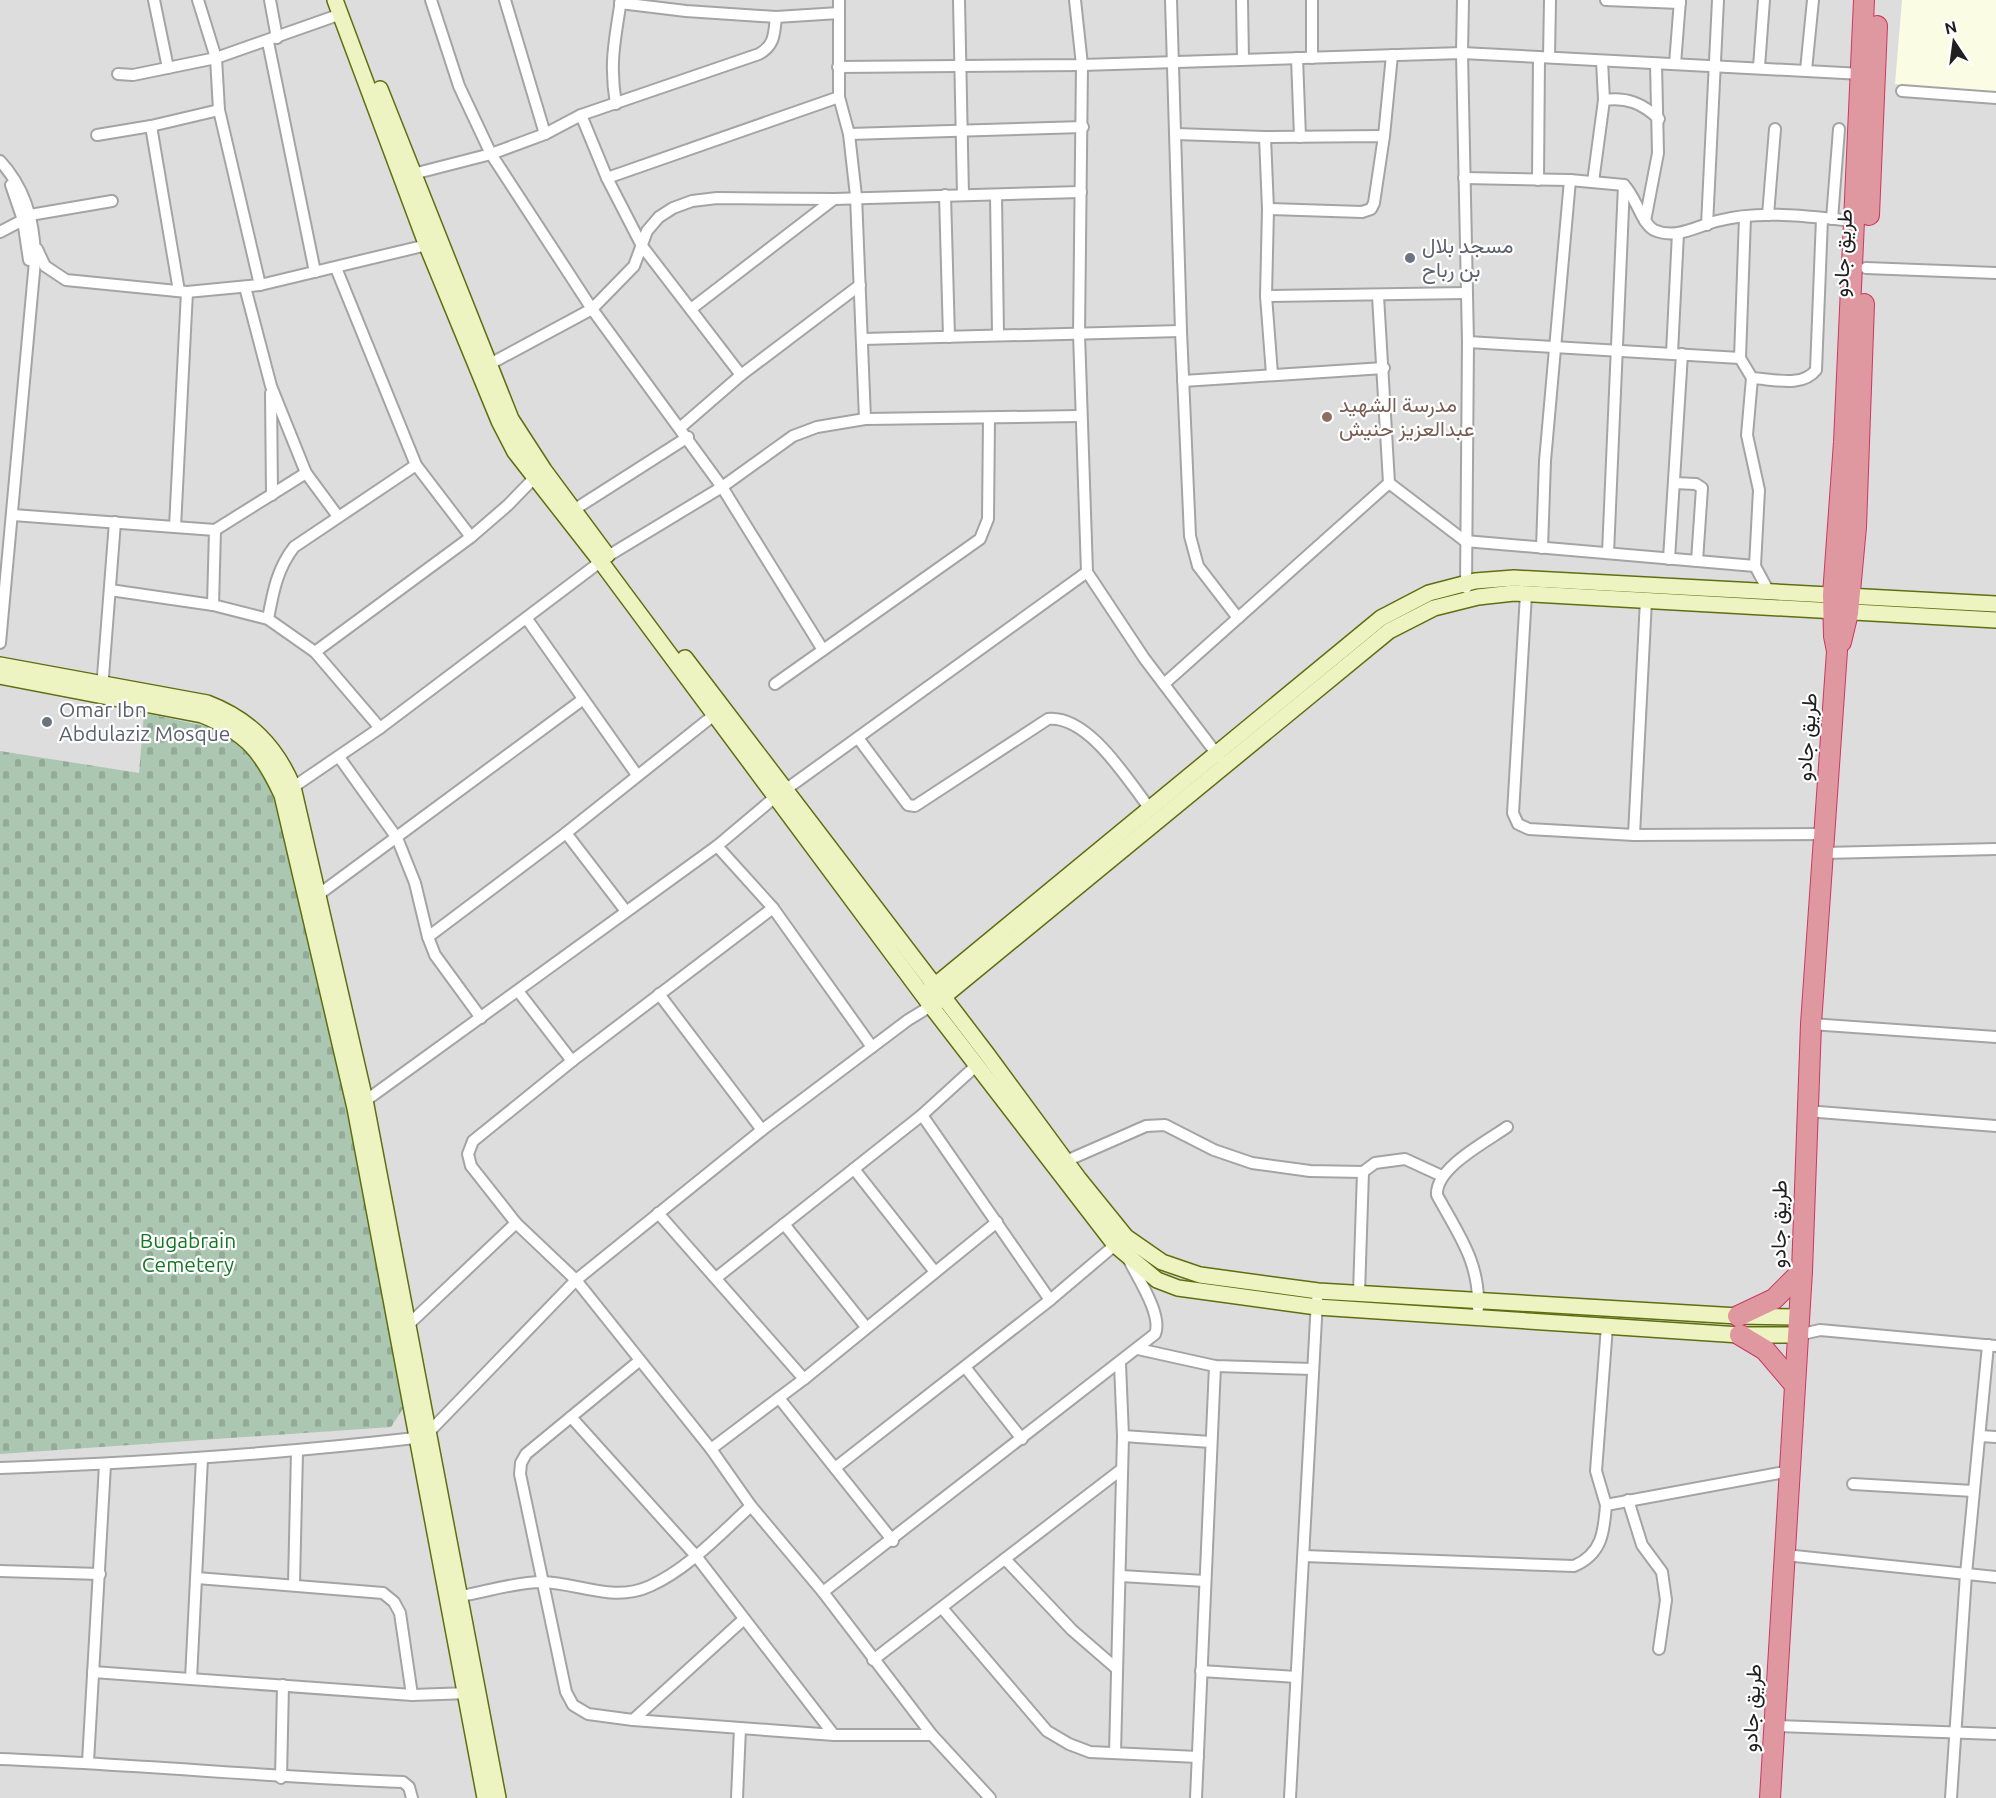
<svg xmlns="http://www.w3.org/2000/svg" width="1996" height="1798" font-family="Ubuntu,Vazirmatn,sans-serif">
<defs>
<pattern id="cemetery-stones" width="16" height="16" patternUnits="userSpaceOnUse" patternTransform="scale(1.5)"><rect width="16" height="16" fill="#abc6b1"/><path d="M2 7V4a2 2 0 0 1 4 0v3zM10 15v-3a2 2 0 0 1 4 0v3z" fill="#93aa98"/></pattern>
</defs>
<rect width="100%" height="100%" fill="#f0eee8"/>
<rect fill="#dedddd" x="0" y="0" width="1996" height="1798"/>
<polygon fill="#fbfce4" points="1902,0 1996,0 1996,94 1895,84"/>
<polygon fill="url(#cemetery-stones)" points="144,713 224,730 245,744 278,787 349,1096 408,1401 391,1427 0,1454 0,751 139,773"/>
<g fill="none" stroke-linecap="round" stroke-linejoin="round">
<g stroke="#a4a4a4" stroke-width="14">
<g id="street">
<polyline points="154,0 168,68"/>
<polyline points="198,0 216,58 219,110 260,285"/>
<polyline points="270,0 277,38"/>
<polyline points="431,0 459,86 491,154 592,309 722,487 823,650"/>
<polyline points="505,0 545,134"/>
<polyline points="839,0 839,97 849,134 856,196 865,419"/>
<polyline points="959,0 963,195"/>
<polyline points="1075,0 1082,65 1079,334 1087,572 1144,658 1219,757"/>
<polyline points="1171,0 1181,331 1190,536 1198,566 1238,618"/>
<polyline points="1242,0 1243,59"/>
<polyline points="1463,0 1462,53 1468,342 1466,588"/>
<polyline points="1606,0 1680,3"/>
<polyline points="620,3 686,11 776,17 839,13"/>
<polyline points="268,42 315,272"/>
<polyline points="1549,57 1550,0"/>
<polyline points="1297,58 1300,137"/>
<polyline points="1312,58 1312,0"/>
<polyline points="1675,64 1680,0"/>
<polyline points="838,67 1082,65 1462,53 1862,74"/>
<polyline points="1759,67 1764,0"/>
<polyline points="1806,70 1813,0"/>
<polyline points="118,74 133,75 216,58 341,14"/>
<polyline points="1902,91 1996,98"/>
<path d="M1604,100C1627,97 1642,103 1659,119"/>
<path d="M616,104C609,64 615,39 621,0"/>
<polyline points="581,115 607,178 642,246 741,375"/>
<polyline points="151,126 179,291"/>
<polyline points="849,134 1083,127"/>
<polyline points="1175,134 1265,137 1384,136 1374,203 1371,209 1362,212 1268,209"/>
<polyline points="97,135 151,126 219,110"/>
<polyline points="1384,136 1392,55"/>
<polyline points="1265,137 1268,209 1266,296 1272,374"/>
<path d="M0,161C26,189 35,224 35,261L0,643"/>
<path d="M413,174L491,154L545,134L581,115L759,54C775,45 774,34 776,17"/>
<polyline points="607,178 839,97"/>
<path d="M1464,178L1570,180L1624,185C1636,197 1642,224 1654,230C1676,240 1697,226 1717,221C1761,209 1811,217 1855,221"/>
<polyline points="1538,180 1539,57"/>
<polyline points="1593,182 1604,100 1602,61"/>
<polyline points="11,185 23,220 29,260"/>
<polyline points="945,195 949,337"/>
<polyline points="996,195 998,334"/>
<polyline points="30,215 112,201"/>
<polyline points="1768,215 1775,129"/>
<polyline points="1832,219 1839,129"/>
<polyline points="1645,221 1658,153 1656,64"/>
<polyline points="1707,225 1718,0"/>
<polyline points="0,232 23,220"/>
<polyline points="37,249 45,266 66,280 187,292 260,285 431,244"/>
<polyline points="336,268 416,465 471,537"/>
<polyline points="1866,268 1996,273"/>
<polyline points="245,287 271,386 306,473 337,515"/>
<polyline points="1266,296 1466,293"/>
<polyline points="1378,296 1389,483"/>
<polyline points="691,309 834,199"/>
<polyline points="862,339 1181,331"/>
<polyline points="1468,342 1740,358 1745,217"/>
<polyline points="1672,353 1678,233"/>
<path d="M1740,358L1752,378C1773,379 1802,388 1816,370L1822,218"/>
<polyline points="488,365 592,309 634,266 647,231 659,217 673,208 692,201 717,198 834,199 1081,192"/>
<polyline points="1752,378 1747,435 1759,490 1755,566 1770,594"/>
<polyline points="1183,381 1384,368"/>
<polyline points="271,393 272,495"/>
<polyline points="681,427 741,375 860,285"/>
<polyline points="1674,483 1696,484 1702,488 1697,561"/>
<polyline points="569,513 688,437"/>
<polyline points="13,515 215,530 213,605"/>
<polyline points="175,527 187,292"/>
<polyline points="215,530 306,473"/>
<polyline points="1542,548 1545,461 1570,180"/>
<polyline points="1608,553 1624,185"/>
<polyline points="1669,559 1682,354"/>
<polyline points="110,590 213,605 268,619 315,652 380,728"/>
<polyline points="1526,594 1513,813 1518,824 1529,829 1634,835 1825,834"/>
<path d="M268,619C273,592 277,569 294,547L416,465"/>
<polyline points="527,619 637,775"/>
<polyline points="315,652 471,537 508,505 539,473"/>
<polyline points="775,684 980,539 988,519 989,419"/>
<polyline points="1164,684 1389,483 1465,541 1755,566"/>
<polyline points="102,689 115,522"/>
<path d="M858,738L908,805L915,806L1048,719C1089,715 1128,781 1151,810"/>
<polyline points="339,757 397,838 415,883 428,937 435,955 481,1018"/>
<polyline points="289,790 380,728 608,556 722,487 793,436 817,427 865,419 1081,416"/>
<polyline points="566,833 625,910"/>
<polyline points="1634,835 1646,600"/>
<polyline points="717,846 773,908 872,1047"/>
<polyline points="1823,853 1996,849"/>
<polyline points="314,898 582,700"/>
<polyline points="428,937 566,833 719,711"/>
<polyline points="518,991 572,1061"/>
<polyline points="659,994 762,1130"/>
<polyline points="1811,1024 1996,1037"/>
<polyline points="361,1104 717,846 774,798 1087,572"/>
<polyline points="1806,1111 1996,1126"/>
<polyline points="922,1115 1050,1300"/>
<polyline points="1066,1161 1146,1126 1165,1125 1214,1150 1252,1163 1310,1171 1363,1172 1375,1163 1405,1159 1442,1176"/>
<polyline points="854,1169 935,1272"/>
<polyline points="658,1213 804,1379"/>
<polyline points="784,1224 866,1327"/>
<polyline points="716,1278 922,1115 978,1064"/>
<polyline points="1359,1293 1363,1172"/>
<path d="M1478,1308C1480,1262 1458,1234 1437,1195C1435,1168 1486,1142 1507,1127"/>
<polyline points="408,1325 516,1223"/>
<polyline points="1798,1335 1820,1330 1996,1346"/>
<polyline points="1138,1349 1215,1366 1313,1369"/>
<polyline points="639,1361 526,1454 521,1463 520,1474 566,1692 573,1705 588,1714 633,1720 834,1735"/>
<polyline points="965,1367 1022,1439"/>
<polyline points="779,1398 893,1541"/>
<polyline points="571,1417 696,1556 834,1735 932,1735 823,1592 751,1506 711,1449 576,1280 516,1223 471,1166 468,1154 473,1141 572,1061 773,908"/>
<polyline points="1123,1436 1211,1442"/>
<polyline points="1980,1436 1996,1437"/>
<polyline points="711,1449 804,1379 997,1222"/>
<path d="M0,1468C139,1463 277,1454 415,1438L430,1431L576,1280L762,1130L908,1020L931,1006"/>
<polyline points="835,1468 1050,1300 1115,1245"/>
<polyline points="1853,1484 1973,1491"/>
<polyline points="1628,1500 1642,1545 1662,1572 1666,1600 1659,1649"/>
<polyline points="1606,1505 1596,1471 1607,1326"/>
<polyline points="1785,1555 1996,1577"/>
<path d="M1304,1556L1574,1566C1602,1554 1604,1532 1606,1505L1790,1471"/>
<polyline points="1005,1559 1072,1630 1117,1669"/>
<polyline points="0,1571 100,1574"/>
<polyline points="1121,1576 1205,1581"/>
<polyline points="197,1578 383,1593 394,1602 400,1613 412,1695"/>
<polyline points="294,1584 297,1452"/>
<path d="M823,1592L1155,1334C1163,1315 1137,1277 1128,1258"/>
<path d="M460,1596C486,1592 515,1582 542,1582C579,1583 613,1603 650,1586C688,1569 720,1534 751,1506"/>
<polyline points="942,1608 1047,1731 1069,1744 1090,1752 1198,1757"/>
<polyline points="873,1660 1122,1469"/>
<polyline points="1201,1671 1296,1677"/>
<polyline points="93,1672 412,1695 470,1693"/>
<polyline points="191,1679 202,1458"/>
<polyline points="633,1720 744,1619"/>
<polyline points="1775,1726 1996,1734"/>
<polyline points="932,1735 990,1798"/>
<polyline points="1115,1753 1123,1436 1120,1364"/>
<path d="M0,1759C134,1764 268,1777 403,1782L409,1787L412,1798"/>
<polyline points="88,1762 105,1465"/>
<polyline points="281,1778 283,1685"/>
<polyline points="737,1798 740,1728"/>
<polyline points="1196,1798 1215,1366"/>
<polyline points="1290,1798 1317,1300"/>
<polyline points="1951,1798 1966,1574 1988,1345"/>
</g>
</g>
<g stroke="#5e6f10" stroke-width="18">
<g id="secondary">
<polyline points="335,0 427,246 499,421 515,452 601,562 931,1006 1115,1245 1157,1280 1178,1288 1317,1307 1740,1335 1798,1335"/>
<polyline points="380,89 511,419 544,470 607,555"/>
<polyline points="685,658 987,1054 1079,1179 1126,1237 1162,1262 1200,1275 1318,1291 1738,1316 1799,1317"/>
<path d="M0,665L207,703C249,719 276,746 293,787L365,1100L498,1798"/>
<path d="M0,676L202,715C247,733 262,752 282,795L355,1108L485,1798"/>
<polyline points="927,992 1381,618 1429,593 1475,581 1514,578 1996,604"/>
<polyline points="936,1003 1389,631 1434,608 1478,597 1514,593 1996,620"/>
</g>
</g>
<g stroke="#cb3860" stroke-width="22">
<g id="highway">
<polyline points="1869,215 1877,26"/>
<polyline points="1841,642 1848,613 1856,527 1864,304"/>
<polyline points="1738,1316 1774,1299 1802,1271"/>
<polyline points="1740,1335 1765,1350 1794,1384"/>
<polyline points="1770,1798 1802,1271 1811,1024 1837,651 1834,636 1833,595 1844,442 1864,0"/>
</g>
</g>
<use href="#street" stroke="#fff" stroke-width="10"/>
<use href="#secondary" stroke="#eef4c1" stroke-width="15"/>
<use href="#highway" stroke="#df97a0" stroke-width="20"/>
</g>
<g fill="#6b7280" stroke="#fff" stroke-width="2">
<circle cx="1410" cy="258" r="6"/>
<circle cx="47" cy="722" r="6"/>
</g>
<circle fill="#8d6e63" stroke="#fff" stroke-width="2" cx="1327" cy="417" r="6"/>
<g text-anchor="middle" stroke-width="4.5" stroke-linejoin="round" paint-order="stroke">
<g font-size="21" fill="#5b616d" stroke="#fff" text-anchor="start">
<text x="1422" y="253">مسجد بلال<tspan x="1422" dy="24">بن رباح</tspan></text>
<text x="59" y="717">Omar Ibn<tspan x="59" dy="24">Abdulaziz Mosque</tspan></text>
</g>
<g font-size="21" fill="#202020" stroke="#fff">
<text transform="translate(1843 253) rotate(-87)" y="7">طريق جادو</text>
<text transform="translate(1807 737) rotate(-86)" y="7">طريق جادو</text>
<text transform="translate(1779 1224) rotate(-89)" y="7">طريق جادو</text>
<text transform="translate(1752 1708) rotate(-87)" y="7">طريق جادو</text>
</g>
<g font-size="21" fill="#785e54" stroke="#fff" text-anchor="start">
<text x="1339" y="412">مدرسة الشهيد<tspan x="1339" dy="24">عبدالعزيز حنيش</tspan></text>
</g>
<g font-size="21" fill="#177625" stroke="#fff">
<text x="188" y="1248">Bugabrain<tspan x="188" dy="24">Cemetery</tspan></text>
</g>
</g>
<g transform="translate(1954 42) rotate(347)" stroke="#ffffff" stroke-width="4.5" paint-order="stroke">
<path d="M0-4.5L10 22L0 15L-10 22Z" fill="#202020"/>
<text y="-9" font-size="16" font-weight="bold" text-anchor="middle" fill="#202020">N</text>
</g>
</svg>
